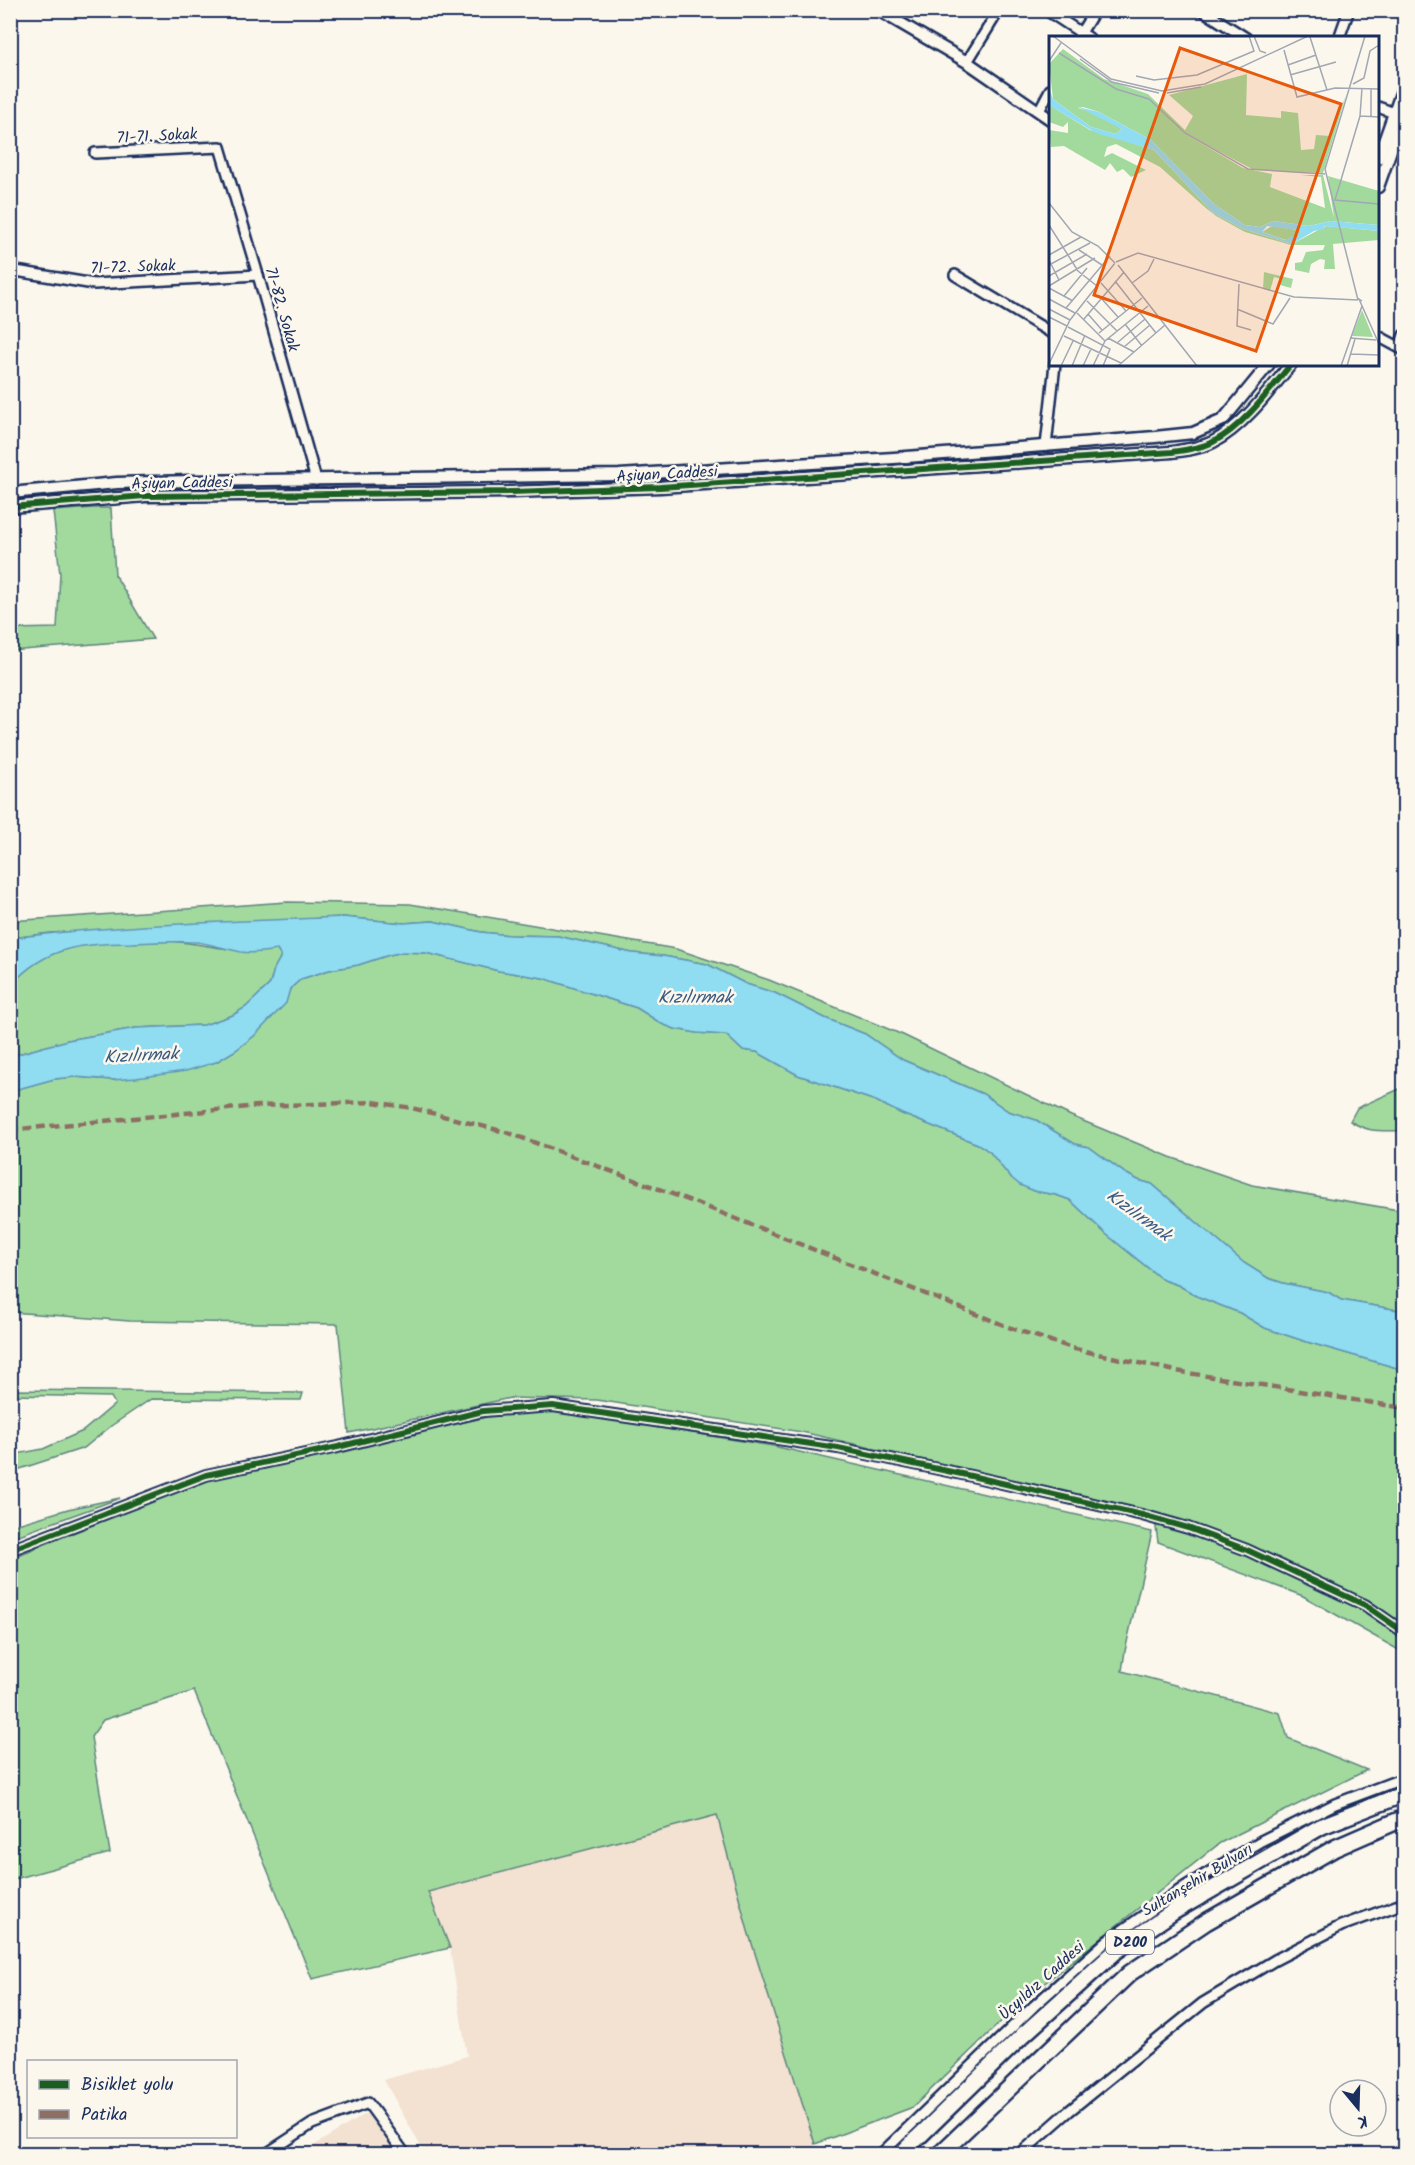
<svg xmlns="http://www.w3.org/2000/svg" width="1415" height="2165" font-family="Kalam,sans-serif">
<rect width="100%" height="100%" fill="#fbf7ec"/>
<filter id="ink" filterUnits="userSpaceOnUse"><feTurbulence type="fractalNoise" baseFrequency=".0167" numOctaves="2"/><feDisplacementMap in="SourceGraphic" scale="12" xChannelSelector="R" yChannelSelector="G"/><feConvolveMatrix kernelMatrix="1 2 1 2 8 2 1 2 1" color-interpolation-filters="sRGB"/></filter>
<g filter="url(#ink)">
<g fill="#f3e1d1">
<polygon points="717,1815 748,1931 815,2144 807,2154 425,2154 384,2080 467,2056 450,1948 428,1892"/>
<polygon points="367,2113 397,2154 300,2154"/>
</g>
<g fill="#a2da9e" stroke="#5e847e" stroke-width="1.5">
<polygon points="94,508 111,508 115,575 153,639 11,651 11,629 57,628 60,574 53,511"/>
<polygon points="287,902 410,904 676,949 769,980 903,1035 1071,1116 1170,1157 1252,1185 1404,1211 1404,1311 1341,1300 1328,1292 1283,1283 1268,1278 1244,1263 1152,1184 1138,1180 1125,1173 1089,1147 1075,1144 1036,1120 1008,1111 983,1094 903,1060 865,1034 825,1018 775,993 746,984 707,964 663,956 632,953 558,936 510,935 481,932 433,921 403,923 343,917 50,933 11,938 10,921"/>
<path d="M171,941C207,944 241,955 277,950L281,956L274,969L270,984L246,1007L233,1015L204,1025L136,1028L68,1040L11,1056V985C56,934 109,944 171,941Z"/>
<polygon points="403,952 426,953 499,971 543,978 637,1008 662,1024 675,1029 697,1033 726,1035 742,1050 757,1052 798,1075 876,1101 902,1114 978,1144 990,1152 1009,1176 1034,1191 1056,1195 1070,1200 1106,1234 1163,1280 1178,1285 1199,1297 1240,1313 1265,1328 1307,1342 1404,1370 1404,1653 1303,1596 1158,1542 1154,1513 802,1432 597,1400 510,1398 349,1433 338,1324 130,1321 11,1312 10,1091 54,1079 75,1077 113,1080 216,1062 236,1050 254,1036 285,1003 290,989 301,979 329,970 358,965 389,955"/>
<path d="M1404,1087V1131C1381,1130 1371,1134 1350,1121L1357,1108Z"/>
<polygon points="11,1390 303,1393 301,1400 151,1399 111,1426 84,1448 20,1469 11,1469 11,1455 43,1449 83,1431 115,1404 111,1397 11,1395"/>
<polygon points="556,1411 773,1446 1152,1532 1125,1651 1122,1671 1280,1713 1288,1738 1367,1770 1220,1843 1021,2002 913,2107 815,2144 748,1931 717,1815 428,1892 450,1948 312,1979 194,1691 103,1720 91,1737 110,1853 11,1880 11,1558 204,1480 505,1413"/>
<polygon points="120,1498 11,1538 11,1526 68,1509"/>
</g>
<path fill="#90dcf1" stroke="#6197b6" stroke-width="1.5" d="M343,917L403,923L433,921L481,932L510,935L558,936L632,953L663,956L707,964L746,984L775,993L825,1018L865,1034L903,1060L983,1094L1008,1111L1036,1120L1075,1144L1089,1147L1125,1173L1138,1180L1152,1184L1244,1263L1268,1278L1283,1283L1328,1292L1341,1300L1404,1311V1370L1307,1342L1265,1328L1240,1313L1199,1297L1178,1285L1163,1280L1106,1234L1070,1200L1056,1195L1034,1191L1020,1185L1009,1176L990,1152L978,1144L902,1114L876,1101L798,1075L757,1052L742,1050L726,1035L697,1033L675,1029L662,1024L637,1008L543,978L499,971L426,953L403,952L389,955L358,965L329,970L301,979L290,989L286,1003L254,1036L236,1050L216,1062L186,1071L136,1078L113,1080L75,1077L54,1079L11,1091V1056L68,1040L136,1028L204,1025L233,1015L246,1007L270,984L274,969L281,956L277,950C265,952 253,954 241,952C226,949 211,944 196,942C174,941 153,942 131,943C81,944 46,946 11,985V938C121,924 232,922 343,917Z"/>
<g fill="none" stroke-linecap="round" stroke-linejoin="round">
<g stroke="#1b2f5e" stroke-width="14">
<g id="minor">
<polyline points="1046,10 1089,38"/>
<polyline points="1202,10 1246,38"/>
<polyline points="1079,36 1095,10"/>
<polyline points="1339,38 1349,10"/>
<polyline points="967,62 999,10"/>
<polyline points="1378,107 1394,113"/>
<polyline points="1039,111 1050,90"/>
<polyline points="95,153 220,147 258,275 316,480"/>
<polyline points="10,270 94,284 258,275"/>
<polyline points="955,275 1050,332"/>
<polyline points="1378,336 1404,350"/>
<polyline points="1400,347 1404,335"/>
<polyline points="1046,446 1055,364"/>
<polyline points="10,1550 206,1475 338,1447 483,1411 553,1406 838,1448 971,1476 1142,1515 1188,1528 1247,1550 1365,1605 1404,1632"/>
<polyline points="266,2154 312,2124 368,2103 405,2154"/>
<polyline points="881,2154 1034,2006 1107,1941 1186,1886 1261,1841 1335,1804 1404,1778"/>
<polyline points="1020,2154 1069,2111 1203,2003 1275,1960 1341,1926 1404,1903"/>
</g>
</g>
<g stroke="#1b2f5e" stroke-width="15">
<g id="tertiary">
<polyline points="878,10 967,62 1050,119"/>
<polyline points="1378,158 1404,85"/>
<polyline points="1378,187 1404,113"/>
<polyline points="10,493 117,483 190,481 619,475 894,458 1155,437 1193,433 1223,420 1269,364"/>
<path d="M10,507L145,496L512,492L660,487L1172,452C1186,450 1201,448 1213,442C1243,427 1270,390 1291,364"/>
</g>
</g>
<g stroke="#1b2f5e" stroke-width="20">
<g id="trunk">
<polyline points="901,2154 1022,2036 1116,1951 1173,1912 1322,1826 1404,1794"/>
<polyline points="940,2154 1130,1973 1206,1922 1335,1848 1404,1818"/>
</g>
</g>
<use href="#minor" stroke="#fbf7ec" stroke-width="9"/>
<use href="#tertiary" stroke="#fbf7ec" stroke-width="10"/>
<use href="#trunk" stroke="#fbf7ec" stroke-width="15"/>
<polyline stroke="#8d6e63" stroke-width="4.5" stroke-dasharray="9 4.5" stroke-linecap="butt" points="10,1130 258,1106 373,1102 412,1108 509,1133 699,1204 1011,1328 1075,1349 1176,1371 1404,1408"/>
<g stroke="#fbf7ec" stroke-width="10">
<g id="cycleway">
<path d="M10,507L145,496L512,492L660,487L1172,452C1186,450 1201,448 1213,442C1243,427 1270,390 1291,364"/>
<polyline points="10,1550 206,1475 338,1447 483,1411 553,1406 838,1448 971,1476 1142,1515 1188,1528 1247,1550 1365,1605 1404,1632"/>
</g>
</g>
<use href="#cycleway" stroke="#1b5e20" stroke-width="6"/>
</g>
</g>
<g text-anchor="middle" stroke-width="5" stroke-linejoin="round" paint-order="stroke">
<rect fill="#fbf7ec" stroke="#5e6b89" stroke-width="1.5" x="1106" y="1930" width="48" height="24" rx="4.5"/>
<g font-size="15" font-weight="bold" fill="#1b2f5e">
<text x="1130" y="1947">D200</text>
</g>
<g font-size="16" fill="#1b2f5e" stroke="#fbf7ec">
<text transform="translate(157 135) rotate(-3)" y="6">71-71. Sokak</text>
<text transform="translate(133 266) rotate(-2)" y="6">71-72. Sokak</text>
<text transform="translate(283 309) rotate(74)" y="6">71-82. Sokak</text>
<text transform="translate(667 473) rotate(-3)" y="6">Aşiyan Caddesi</text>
<text transform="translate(182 482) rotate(-1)" y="6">Aşiyan Caddesi</text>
<text transform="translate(1197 1879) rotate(-31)" y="6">Sultanşehir Bulvarı</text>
<text transform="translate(1041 1980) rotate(-42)" y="6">Üçyıldız Caddesi</text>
</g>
<g font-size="18" font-style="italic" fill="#385a83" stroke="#fbf7ec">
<text x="695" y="1003">Kızılırmak</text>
<text transform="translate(141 1055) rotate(-3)" y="6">Kızılırmak</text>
<text transform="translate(1139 1215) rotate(36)" y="6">Kızılırmak</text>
</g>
</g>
<g transform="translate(1049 36)">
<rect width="330" height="330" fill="#fbf7ec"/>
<path d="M14,13L55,43L99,58L136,94L144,80L120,59L198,38L197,79L232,82V75L249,77L252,114L265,113L267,99L281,100L297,59L274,137L205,134L135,97L194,132L223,138L221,151L276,172L272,141L252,139H274L285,182L279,140L330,155V189L282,185L260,190L224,185L211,191L196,189L165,168L102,104L50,76L34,71L29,72L50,78L73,93L67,98L42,91L4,63L0,28ZM0,69L41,94L105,114L164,177L194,193L243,208L277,190L330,195V204L284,208L286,233H275L276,224L271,223L262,228L260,237L246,234V227L253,226L257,216L274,214L276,209H242L196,196L167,180L158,173L111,131L67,108L58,111L55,121L63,117L97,134L82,141L74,133L68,136L61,127L56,134L15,110L2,111L0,94L19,97V86L14,91L0,86ZM223,190L248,194L253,196L237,204L213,196ZM215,236L244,243L242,252L231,249L232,243L225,241L221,255L214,253ZM313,274L324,301L303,300Z" fill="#a2da9e"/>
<path d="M0,52L4,63L42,91L67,98L73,93L29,71L50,76L102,104L165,168L196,189L211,191L224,185L260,190L282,185L330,189V195L275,190L276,193L265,195L243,208L194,193L164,177L105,114L47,97L1,70ZM218,190L248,194L252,196L236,204L213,196Z" fill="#90dcf1" fill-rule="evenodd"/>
<path fill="none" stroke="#a1a7b3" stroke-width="1.5" d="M4,0L62,43L113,55L156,48L259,0M205,0L211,15L217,17M261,1L278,54M235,14L248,61L286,52L330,53M10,17L67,53L100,63L136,97L199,133L276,138M31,23L63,46L110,57M0,25L12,7M239,29L267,19M241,39L287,26M87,40L105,44L148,39L205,15L200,0M304,48L315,42L321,15L330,9M313,52L311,80L286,164L330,168M322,52V81M118,57L152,51M311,80L330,81M0,167L23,196L49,210L66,227M0,189L29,235L48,250M30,214L53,229M0,219L32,201M0,224L10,244M67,226L89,217L245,261L309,264M0,229L41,207M69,229L148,330M0,240L38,218M66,245L107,297M52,247L77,275M83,247L99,235L105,223M190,248L188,290L202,294M0,250L46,222M0,252L24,265M15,260L38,232M52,262L69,281M0,263L26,277M309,264L276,133L316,0M38,265L68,295M313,265L310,263L330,308M17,272L61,220M0,273L21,284M188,273L224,288L241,262M28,277L56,305M39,278L53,294M0,281L18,290M35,283L75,236M76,288L93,310M19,291L61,313L54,330M50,297L93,262M15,300L72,327M59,302L85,316M301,302L327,304M68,307L96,283M75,311L101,289M301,318L330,319M0,328L21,284L66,227M12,330L24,305M23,330L36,299M34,330L42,313M44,330L56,305L99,270M69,330L116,289M292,330L313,270M298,330L306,303"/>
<path fill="#e8590c" fill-opacity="0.15" stroke="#e8590c" stroke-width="3" d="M131,12L292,68L207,315L45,259Z"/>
<rect width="330" height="330" fill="none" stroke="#1b2f5e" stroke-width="3"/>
</g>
<rect width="1415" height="2165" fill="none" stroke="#fbf7ec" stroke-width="36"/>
<rect x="18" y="18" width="1379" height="2129" fill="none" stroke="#1b2f5e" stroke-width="2" filter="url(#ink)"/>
<rect x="27" y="2060" width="210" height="78" fill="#fbf7ec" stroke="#a1a7b3" stroke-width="1.5"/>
<rect x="39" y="2080" width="30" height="9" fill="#1b5e20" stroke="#a1a7b3" stroke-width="1.5"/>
<text x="81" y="2090" font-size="18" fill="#1b2f5e">Bisiklet yolu</text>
<rect x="39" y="2110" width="30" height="9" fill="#8d6e63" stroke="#a1a7b3" stroke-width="1.5"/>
<text x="81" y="2120" font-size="18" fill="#1b2f5e">Patika</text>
<g transform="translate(1358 2108) rotate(161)"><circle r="28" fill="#fbf7ec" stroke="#a1a7b3" stroke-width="1.5"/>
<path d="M0-4.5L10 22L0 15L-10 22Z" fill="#1b2f5e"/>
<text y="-9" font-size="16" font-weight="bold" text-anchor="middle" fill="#1b2f5e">K</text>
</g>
</svg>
